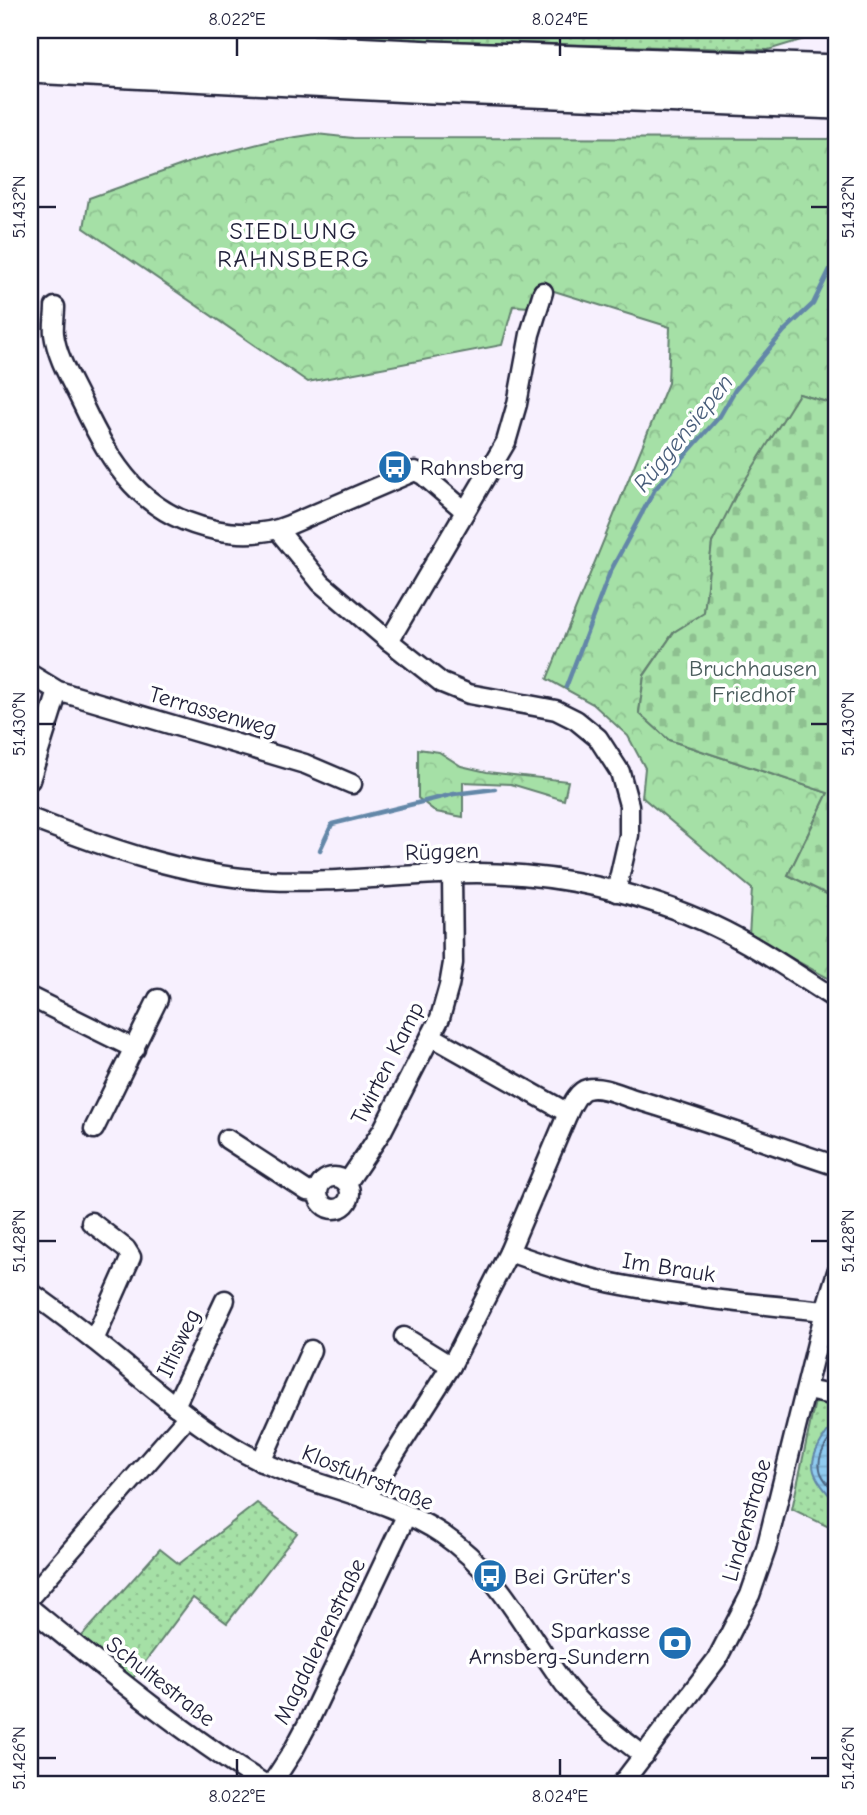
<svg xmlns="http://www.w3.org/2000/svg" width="867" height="1815" font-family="'Comic Neue',sans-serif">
<defs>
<pattern id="industrial-grid" width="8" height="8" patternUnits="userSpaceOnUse" patternTransform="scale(1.75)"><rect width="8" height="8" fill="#f1e5fd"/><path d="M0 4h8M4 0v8" fill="none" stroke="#cec4da"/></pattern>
<pattern id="grass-dots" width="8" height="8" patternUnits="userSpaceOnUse" patternTransform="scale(1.75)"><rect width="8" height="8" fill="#a5e0a6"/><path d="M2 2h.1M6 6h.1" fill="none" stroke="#8ec090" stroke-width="1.8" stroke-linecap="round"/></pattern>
<pattern id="forest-crowns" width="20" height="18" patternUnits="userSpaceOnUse" patternTransform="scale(1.75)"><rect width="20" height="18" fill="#a5e0a6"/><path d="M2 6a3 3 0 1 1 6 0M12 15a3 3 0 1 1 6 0" fill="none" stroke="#8ec090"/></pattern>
<pattern id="cemetery-stones" width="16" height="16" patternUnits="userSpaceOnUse" patternTransform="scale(1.75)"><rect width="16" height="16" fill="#a5e0a6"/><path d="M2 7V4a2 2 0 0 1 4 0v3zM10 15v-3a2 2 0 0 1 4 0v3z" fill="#8ec090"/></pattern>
<pattern id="water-rules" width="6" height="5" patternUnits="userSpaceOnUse" patternTransform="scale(1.75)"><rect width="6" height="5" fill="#8fcbf0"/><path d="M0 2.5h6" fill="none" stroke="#7baecf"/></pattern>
</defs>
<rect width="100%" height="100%" fill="#f7f0fe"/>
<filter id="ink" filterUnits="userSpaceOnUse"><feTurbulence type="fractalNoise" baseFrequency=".0143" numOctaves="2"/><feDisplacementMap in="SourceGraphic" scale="14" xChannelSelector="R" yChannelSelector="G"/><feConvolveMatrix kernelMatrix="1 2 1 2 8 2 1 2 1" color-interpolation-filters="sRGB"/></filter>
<g filter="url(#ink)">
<polygon fill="url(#industrial-grid)" points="30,679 52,694 30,765"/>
<g fill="url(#grass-dots)" stroke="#648170" stroke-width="2">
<polygon points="184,30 812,30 811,37 768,50 270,36"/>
<polygon points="815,1401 837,1404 837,1531 792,1509"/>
<polygon points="257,1503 297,1533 227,1623 193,1598 133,1678 81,1637 160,1549 179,1564"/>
</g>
<g fill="url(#forest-crowns)" stroke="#648170" stroke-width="2">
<polygon points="316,134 353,138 837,139 837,405 799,394 712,543 704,614 674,632 644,675 639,712 669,740 828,793 788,875 837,899 837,983 749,935 752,889 642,797 645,768 628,736 593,704 547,679 668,383 670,327 538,286 530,307 513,306 502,345 308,382 84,228 89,198 196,160 270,141"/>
<polygon points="418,749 439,752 461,766 487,772 568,781 564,800 511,784 463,782 463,817 436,812 418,798"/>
</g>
<polygon fill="url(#cemetery-stones)" stroke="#648170" stroke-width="2" points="799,394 837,405 837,899 788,875 828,793 669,740 639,713 644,676 674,632 704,613 712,543 737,493"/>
<path fill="url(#water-rules)" stroke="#6387a8" stroke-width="2" d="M837,1427V1504C809,1472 804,1465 830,1428Z"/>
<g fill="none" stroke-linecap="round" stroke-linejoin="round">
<path stroke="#4e6683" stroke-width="2" d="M837,1434C827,1439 817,1457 820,1469C821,1478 831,1487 837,1493"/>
<g stroke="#6387a8" stroke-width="4.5">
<polyline points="566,687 610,572 655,489 720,416 735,390 784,331 813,304 837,255"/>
<polyline points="320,850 332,824 454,794 495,789"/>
</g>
<g stroke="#22223b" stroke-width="23">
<g id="street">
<path d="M55,307C55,316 53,325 54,334C57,358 72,382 82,403C112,466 142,515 215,530C240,535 265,535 289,525L415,471L423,475L465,511"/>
<polyline points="278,530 321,583 389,641 442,683 469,694 556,710 576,720 598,738 620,772 629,805 629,835 616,892"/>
<polyline points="389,641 506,442 517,404 530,334 543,292"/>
<polyline points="30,674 58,691 305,764 352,784"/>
<polyline points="30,780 58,691"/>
<path d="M30,818C107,848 182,875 265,880C336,884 406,873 477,873C518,873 559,878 599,887C638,896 678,909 714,926C757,946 797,975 837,1000"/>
<polyline points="30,997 135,1049"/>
<polyline points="431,1036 568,1113"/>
<polyline points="94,1129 158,999"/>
<polyline points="227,1139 307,1191 317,1192"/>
<circle cx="334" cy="1193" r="16"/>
<polyline points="347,1183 382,1131 440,1018 449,986 453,963 452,874"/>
<polyline points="91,1222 126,1249 131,1257 94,1340"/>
<path d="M509,1252C546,1265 584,1278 622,1285C689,1298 757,1304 825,1311"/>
<path d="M30,1292C69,1319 106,1349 143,1380C179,1409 217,1441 260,1461C319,1489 387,1497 442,1534C502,1575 524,1630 565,1685C587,1713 616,1734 644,1756"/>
<polyline points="404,1337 451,1366"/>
<polyline points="806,1390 837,1396"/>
<polyline points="175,1406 225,1300"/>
<polyline points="261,1462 311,1350"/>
<path d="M366,1499L451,1366L509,1252L568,1113C572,1105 578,1091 587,1089C601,1085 621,1095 634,1099C703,1119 769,1144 837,1166"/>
<polyline points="30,1597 188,1416"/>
<path d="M30,1608C106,1670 182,1733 266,1785"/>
<polyline points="271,1785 293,1751 307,1725 406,1516"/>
<polyline points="621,1785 717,1659 750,1595 766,1549 825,1311 837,1272"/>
</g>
</g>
<g stroke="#22223b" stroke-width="38">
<g id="highway">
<polyline points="30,38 432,58 837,72"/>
<polyline points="30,66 431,86 837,102"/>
</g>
</g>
<use href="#street" stroke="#fff" stroke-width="18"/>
<use href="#highway" stroke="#fff" stroke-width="33"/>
</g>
</g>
<path fill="none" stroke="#22223b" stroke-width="2.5" d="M237,38V56M560,38V56M38,207H56M811,207H828M38,724H56M811,724H828M38,1241H56M811,1241H828M38,1758H56M811,1758H828M237,1759V1776M560,1759V1776"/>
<defs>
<g id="bus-disc" transform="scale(1.75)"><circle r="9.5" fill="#1f6fb2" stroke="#fff"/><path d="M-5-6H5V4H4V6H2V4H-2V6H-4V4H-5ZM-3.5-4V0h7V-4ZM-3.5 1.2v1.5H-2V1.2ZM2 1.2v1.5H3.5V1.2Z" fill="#fff"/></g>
<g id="bank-disc" transform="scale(1.75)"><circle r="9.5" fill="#1f6fb2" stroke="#fff"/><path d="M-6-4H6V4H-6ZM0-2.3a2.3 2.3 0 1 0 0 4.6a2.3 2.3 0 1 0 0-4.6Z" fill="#fff"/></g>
</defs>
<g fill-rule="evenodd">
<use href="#bus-disc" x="395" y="467"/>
<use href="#bus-disc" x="490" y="1576"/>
<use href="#bank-disc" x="675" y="1643"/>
</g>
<g text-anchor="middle" stroke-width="7" stroke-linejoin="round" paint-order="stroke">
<g font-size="23" fill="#22223b" stroke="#fff" text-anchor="start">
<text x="420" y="475">Rahnsberg</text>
<text x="514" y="1584">Bei Grüter's</text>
<text x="650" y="1638" text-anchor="end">Sparkasse<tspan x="650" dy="26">Arnsberg-Sundern</tspan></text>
</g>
<g font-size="23" fill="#495b5b" stroke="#fff">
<text x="753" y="676">Bruchhausen<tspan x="753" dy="26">Friedhof</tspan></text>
</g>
<g font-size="23" fill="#22223b" stroke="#fff">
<text transform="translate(213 711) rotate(16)" y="8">Terrassenweg</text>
<text transform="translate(442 851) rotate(-2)" y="8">Rüggen</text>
<text transform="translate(387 1063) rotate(-63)" y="8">Twirten Kamp</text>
<text transform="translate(669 1267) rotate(9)" y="8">Im Brauk</text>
<text transform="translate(178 1343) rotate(-65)" y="8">Iltisweg</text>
<text transform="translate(368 1477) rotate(22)" y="8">Klosfuhrstraße</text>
<text transform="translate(746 1520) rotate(-74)" y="8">Lindenstraße</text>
<text transform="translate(319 1641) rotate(-64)" y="8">Magdalenenstraße</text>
<text transform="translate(161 1681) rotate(38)" y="8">Schultestraße</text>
</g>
<g font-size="24" letter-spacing="2" fill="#22223b" stroke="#fff">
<text x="294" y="239">SIEDLUNG<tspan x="294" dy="28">RAHNSBERG</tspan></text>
</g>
<g font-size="24" font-style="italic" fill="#485d7a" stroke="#fff">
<text transform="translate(683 433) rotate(-51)" y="8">Rüggensiepen</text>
</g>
</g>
<rect width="867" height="1815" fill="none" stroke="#fff" stroke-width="77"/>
<rect x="38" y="38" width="790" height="1738" fill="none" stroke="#22223b" stroke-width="2.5"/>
<g font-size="18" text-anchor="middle" fill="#22223b">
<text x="237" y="25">8.022°E</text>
<text x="560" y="25">8.024°E</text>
<text transform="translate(19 207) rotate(-90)" y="6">51.432°N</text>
<text transform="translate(848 207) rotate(-90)" y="6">51.432°N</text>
<text transform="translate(19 724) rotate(-90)" y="6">51.430°N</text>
<text transform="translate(848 724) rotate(-90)" y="6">51.430°N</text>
<text transform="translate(19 1241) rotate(-90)" y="6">51.428°N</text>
<text transform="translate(848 1241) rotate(-90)" y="6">51.428°N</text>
<text transform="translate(19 1758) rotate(-90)" y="6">51.426°N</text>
<text transform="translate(848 1758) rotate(-90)" y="6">51.426°N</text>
<text x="237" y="1802">8.022°E</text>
<text x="560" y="1802">8.024°E</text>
</g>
</svg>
